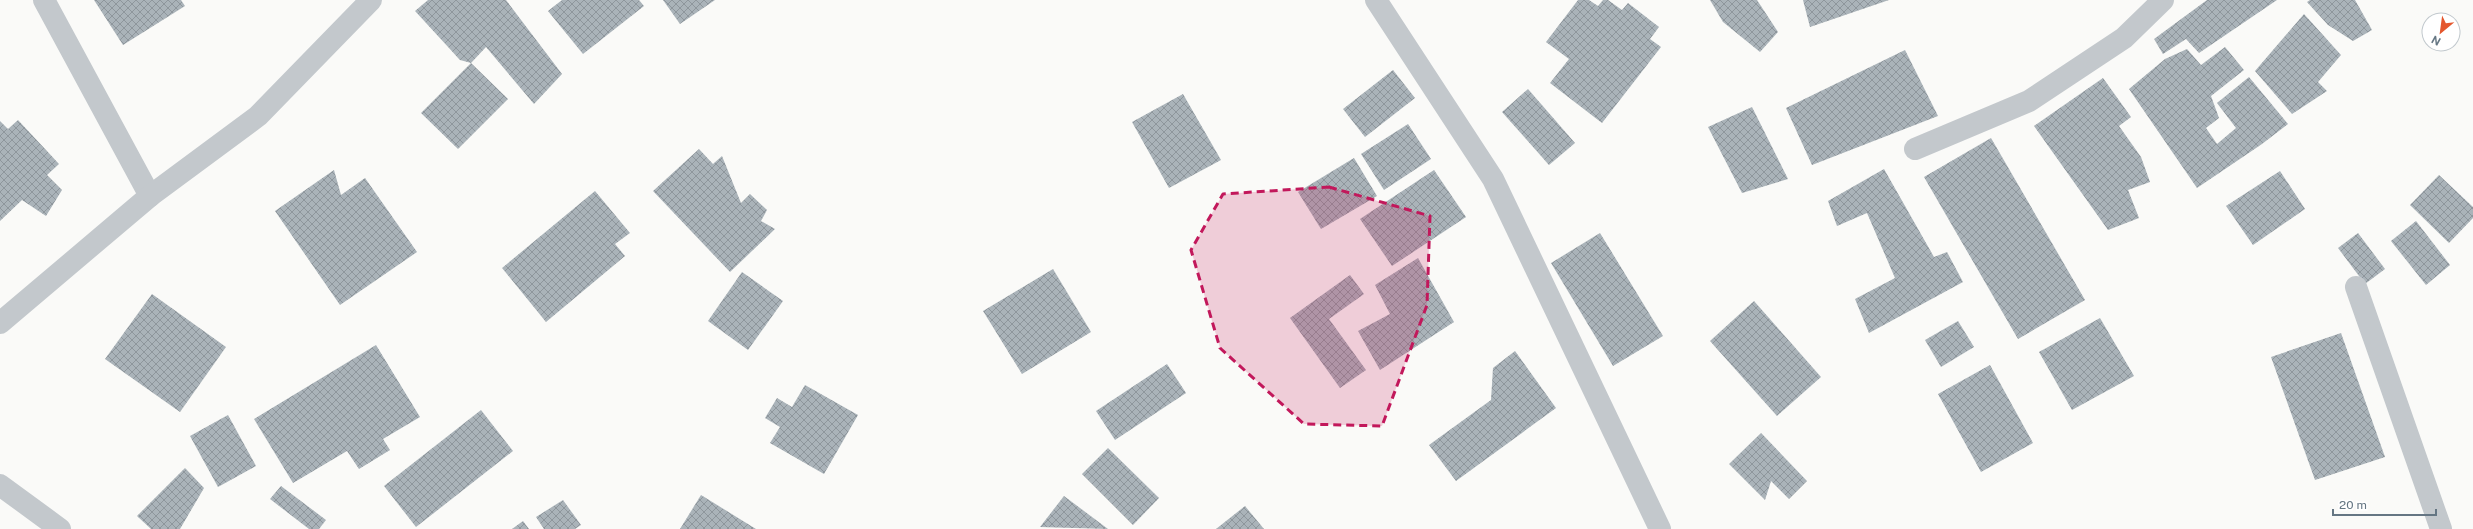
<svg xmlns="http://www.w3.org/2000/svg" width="2473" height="529" font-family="'Public Sans',sans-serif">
<defs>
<pattern id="building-cross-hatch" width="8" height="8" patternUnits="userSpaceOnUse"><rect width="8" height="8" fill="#aab3b9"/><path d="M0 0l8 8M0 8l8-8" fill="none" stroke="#8e969c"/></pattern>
</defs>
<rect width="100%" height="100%" fill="#fafaf8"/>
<g fill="url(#building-cross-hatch)">
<polygon points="94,0 181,0 185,6 123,45"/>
<polygon points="428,0 506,0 562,74 534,104 486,47 471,63 460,60 415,11"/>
<polygon points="562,0 639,0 644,6 583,54 548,11"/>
<polygon points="663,0 715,0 680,24"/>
<polygon points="1578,0 1589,0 1598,6 1603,0 1608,0 1622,10 1628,3 1659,27 1650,39 1661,47 1602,123 1550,83 1569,59 1546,42"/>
<polygon points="1710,0 1757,0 1778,32 1760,52 1723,22"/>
<polygon points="1803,0 1889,0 1810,27"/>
<polygon points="2207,0 2277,0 2199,53 2186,39 2163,54 2154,39"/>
<polygon points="2310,0 2355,0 2372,30 2353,41 2328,25 2307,2"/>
<polygon points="2304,14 2341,55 2318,82 2327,91 2292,114 2255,71"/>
<polygon points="2225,47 2244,70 2211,96 2219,118 2206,128 2217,144 2236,128 2217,103 2249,77 2288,124 2262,144 2197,188 2129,89 2165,59 2187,49 2201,65"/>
<polygon points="1905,50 1938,116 1812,165 1786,108"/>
<polygon points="471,63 508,99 458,149 421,113"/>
<polygon points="1393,70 1415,98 1365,137 1343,109"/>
<polygon points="2103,78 2131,117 2119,126 2141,157 2150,182 2128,190 2139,218 2108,230 2034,126"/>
<polygon points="1528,89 1575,143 1549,165 1502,112"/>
<polygon points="1183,94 1221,160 1169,188 1132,122"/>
<polygon points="1752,107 1788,179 1742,193 1708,127"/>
<polygon points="18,120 59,164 47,175 62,190 46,216 22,200 0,221 0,121 8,129"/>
<polygon points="1408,124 1431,159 1384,190 1361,154"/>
<polygon points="1991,138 2085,300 2018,339 1924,177"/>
<polygon points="699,149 713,164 722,156 741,203 750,194 767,210 761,221 775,229 730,272 653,191"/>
<polygon points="1354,158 1377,196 1321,229 1298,192"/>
<polygon points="1884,169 1934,257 1947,252 1963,282 1869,333 1855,299 1895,278 1867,213 1837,226 1828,201"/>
<polygon points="334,170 341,195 365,178 417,252 340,305 275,211"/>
<polygon points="1434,170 1466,217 1392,266 1360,219"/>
<polygon points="2280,171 2305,209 2253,245 2226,206"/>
<polygon points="2439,175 2473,207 2473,218 2449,243 2410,205"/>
<polygon points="595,191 630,233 615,244 625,256 546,322 502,268"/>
<polygon points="2416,221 2450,265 2426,285 2391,241"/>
<polygon points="1600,233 1663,336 1613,366 1551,263"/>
<polygon points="2358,233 2385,269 2365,284 2338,248"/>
<polygon points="1418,258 1454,322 1380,370 1358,331 1390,314 1375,285"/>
<polygon points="1053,269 1091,332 1022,374 983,311"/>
<polygon points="742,272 783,301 748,350 708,321"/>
<polygon points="1350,275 1364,294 1329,319 1366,370 1340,388 1290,318"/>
<polygon points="152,294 226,347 180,412 105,359"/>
<polygon points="1754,301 1821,377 1777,416 1710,341"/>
<polygon points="2100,318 2134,376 2072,410 2039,352"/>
<polygon points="1958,321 1974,347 1941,367 1925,340"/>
<polygon points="2341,333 2385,457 2315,480 2271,357"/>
<polygon points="376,345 420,417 383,439 390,450 359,469 347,451 293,483 254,419"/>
<polygon points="1515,351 1556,408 1456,481 1429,445 1491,400 1493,368"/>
<polygon points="1167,364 1186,393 1115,440 1096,411"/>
<polygon points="1990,365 2033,443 1981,472 1938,394"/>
<polygon points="805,385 858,415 824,474 770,443 780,427 765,418 777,398 792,407"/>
<polygon points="481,410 513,451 416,527 384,486"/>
<polygon points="228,415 256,466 218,487 190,436"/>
<polygon points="1761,433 1807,481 1789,499 1771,481 1765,500 1729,464"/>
<polygon points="1108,448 1159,498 1133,525 1082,474"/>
<polygon points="185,468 204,488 180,529 151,529 137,516"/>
<polygon points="281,486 326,520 319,529 309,529 270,499"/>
<polygon points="701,495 756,529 680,529"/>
<polygon points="1064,496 1108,529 1040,527"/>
<polygon points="563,500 581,525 575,529 544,529 536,517"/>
<polygon points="1245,506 1264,529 1216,529"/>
<polygon points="523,521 529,529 512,529"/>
</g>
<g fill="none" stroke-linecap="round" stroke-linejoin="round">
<g stroke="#c3c8cc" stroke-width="22">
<polyline points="44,0 150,196"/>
<polyline points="1376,0 1493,179 1660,529"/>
<polyline points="1915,149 2029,101 2124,38 2163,0"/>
<polyline points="2356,287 2441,529"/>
<polyline points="0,323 150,196 258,116 371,0"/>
<polyline points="0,485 60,529"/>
</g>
</g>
<path fill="#c2185b" fill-opacity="0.2" stroke="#c2185b" stroke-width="3" stroke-dasharray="8 5" stroke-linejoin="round" d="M1329,187L1430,216L1427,305L1382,426L1304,424L1220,348L1191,250L1223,194Z"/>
<g transform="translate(2441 32) rotate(209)"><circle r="19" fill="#ffffff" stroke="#c1c8cd"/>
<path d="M0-3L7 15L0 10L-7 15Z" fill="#e4572e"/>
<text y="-6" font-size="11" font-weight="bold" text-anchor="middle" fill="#657683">N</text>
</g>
<path d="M2333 509v6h103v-6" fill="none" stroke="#657683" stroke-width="2"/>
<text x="2339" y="509" font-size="12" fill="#657683" stroke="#ffffff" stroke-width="3" paint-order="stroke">20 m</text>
</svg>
